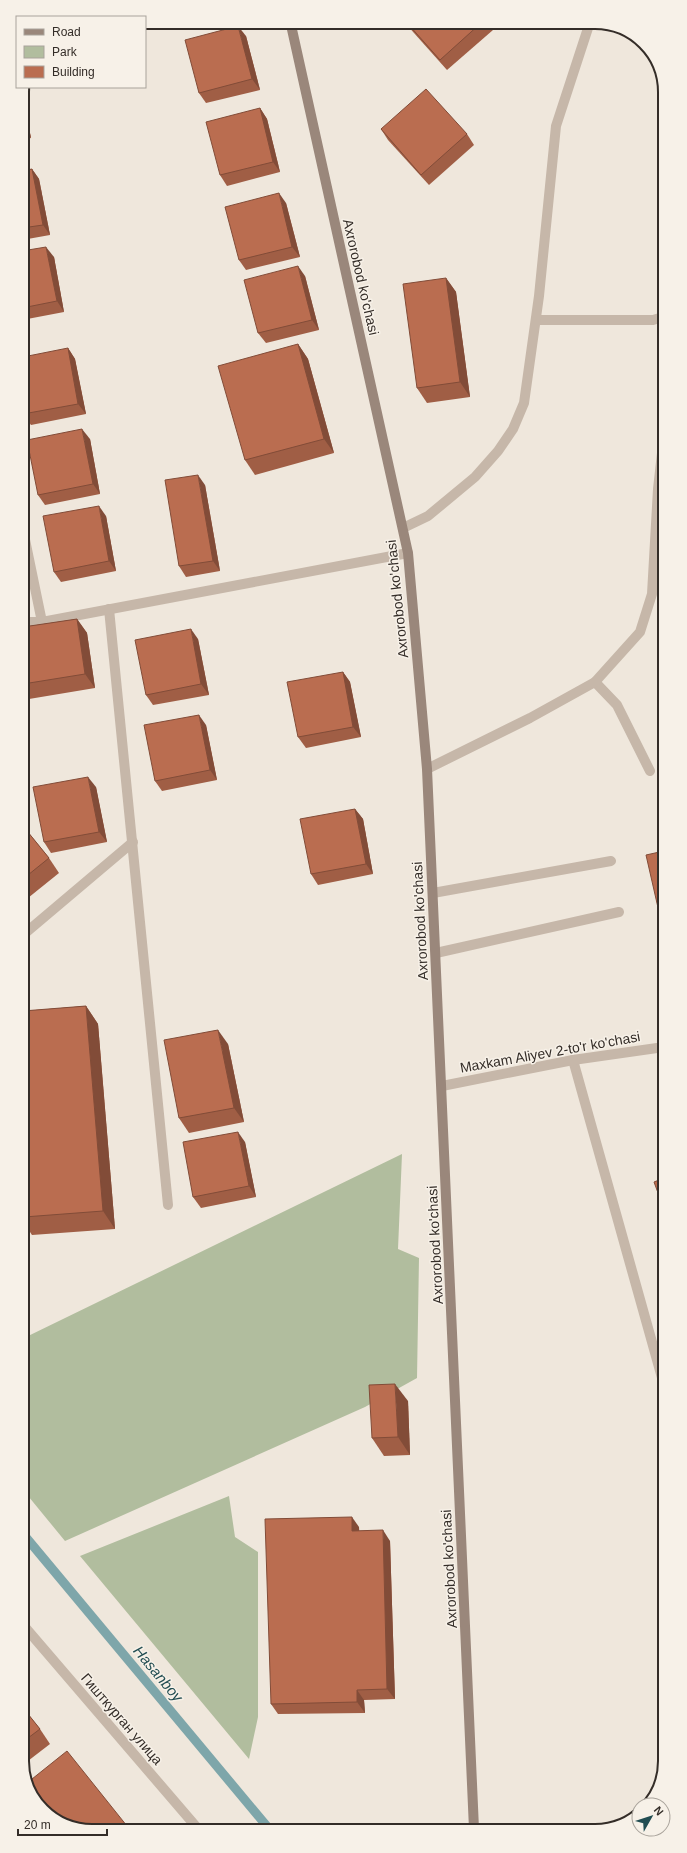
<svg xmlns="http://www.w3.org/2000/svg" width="687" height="1853" font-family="Arial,sans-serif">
<rect width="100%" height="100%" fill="#efe7dc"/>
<g fill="#b1bd9e">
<polygon points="402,1154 398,1249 419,1258 417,1378 365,1407 65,1541 24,1491 24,1338"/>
<polygon points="229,1496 235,1537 258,1552 258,1717 249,1759 80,1556"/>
</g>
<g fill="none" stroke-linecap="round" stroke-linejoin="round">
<polyline stroke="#7ea6aa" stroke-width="9" points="24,1535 270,1830"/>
<g stroke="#c6b7a9" stroke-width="10">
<polyline points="595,682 617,705 650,771"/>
<polyline points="427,769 530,718 595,682 640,632 652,594 658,489 663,444"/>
<polyline points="433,893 611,861"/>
<polyline points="436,953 619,912"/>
</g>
<g stroke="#c6b7a9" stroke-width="10">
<polyline points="536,320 653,320 663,317"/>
<polyline points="403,528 428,516 475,477 498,451 513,429 524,403 539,296 556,126 590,22"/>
<polyline points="23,530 42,622"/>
<polyline points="109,609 168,1205"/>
<polyline points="23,622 42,622 408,553"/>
<polyline points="23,935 133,842"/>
<polyline points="573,1060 664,1385"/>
<polyline points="442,1086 573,1060 664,1047"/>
<polyline points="24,1626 199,1830"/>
</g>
<polyline stroke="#9a877b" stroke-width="10" points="291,25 408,553 427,769 474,1829"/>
</g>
<g fill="#a05e45">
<polygon points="488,23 493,30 447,70 406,24"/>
<polygon points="246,36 260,90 206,103 199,93"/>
<polygon points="22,92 31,138 22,140"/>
<polygon points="260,108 267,119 280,172 227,186 220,175"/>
<polygon points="381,129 467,134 474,145 429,185 388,140"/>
<polygon points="32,169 39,179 50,235 22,240 22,171"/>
<polygon points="286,203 300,257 246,270 239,260"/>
<polygon points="22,251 54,257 64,312 22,320"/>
<polygon points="305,276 319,330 266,343 258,333"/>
<polygon points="446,278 456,292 470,397 427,403 417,388"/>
<polygon points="298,344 308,359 334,453 255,475 245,460"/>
<polygon points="68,348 75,359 86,414 31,425 23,414"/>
<polygon points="90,439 100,494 45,505 38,495"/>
<polygon points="205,485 220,571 186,577 179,566"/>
<polygon points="106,516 116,571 61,582 54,572"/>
<polygon points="77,619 87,633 95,688 23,700 23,627"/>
<polygon points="198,639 209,695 153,705 146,695"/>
<polygon points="343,672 350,682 361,737 306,748 298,737"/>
<polygon points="206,725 217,780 162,791 155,781"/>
<polygon points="96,787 107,842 51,853 44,842"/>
<polygon points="355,809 363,819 373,874 318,885 311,874"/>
<polygon points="23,826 49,858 59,873 23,902"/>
<polygon points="664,851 664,919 659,912"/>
<polygon points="86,1006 98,1024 115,1229 32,1235 24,1223 23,1011"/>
<polygon points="228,1044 244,1122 189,1133 179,1118"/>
<polygon points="245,1142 256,1197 201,1208 193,1197"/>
<polygon points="408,1401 410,1455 384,1456 372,1438"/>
<polygon points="359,1527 359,1531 390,1541 395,1699 364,1700 365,1713 278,1714 271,1704"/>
<polygon points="24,1709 40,1729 50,1744 24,1764"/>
</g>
<g fill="#824c38">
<polygon points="238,26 246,36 260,90 252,79"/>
<polygon points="22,92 31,138 24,128 22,118"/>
<polygon points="260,108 267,119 280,172 273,162"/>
<polygon points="32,169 39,179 50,235 43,225"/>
<polygon points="279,193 286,203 300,257 292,247"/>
<polygon points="46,247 54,257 64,312 57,301"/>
<polygon points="298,266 305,276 319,330 312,320"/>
<polygon points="446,278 456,292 470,397 460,382"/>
<polygon points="298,344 308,359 334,453 324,439"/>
<polygon points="68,348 75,359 86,414 78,404"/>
<polygon points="82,429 90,439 100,494 93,484"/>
<polygon points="198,475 205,485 220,571 213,561"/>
<polygon points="99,506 106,516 116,571 109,561"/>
<polygon points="77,619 87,633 95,688 85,674"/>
<polygon points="191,629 198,639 209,695 201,684"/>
<polygon points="343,672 350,682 361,737 353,727"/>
<polygon points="199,715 206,725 217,780 210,770"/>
<polygon points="88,777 96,787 107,842 99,832"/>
<polygon points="355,809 363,819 373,874 366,864"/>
<polygon points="86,1006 98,1024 115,1229 103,1211"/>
<polygon points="218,1030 228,1044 244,1122 234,1108"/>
<polygon points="238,1132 245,1142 256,1197 249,1186"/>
<polygon points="395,1384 408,1401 410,1455 398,1437"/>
<polygon points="352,1517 359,1527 360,1541 352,1531"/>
<polygon points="383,1530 390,1541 395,1699 387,1689"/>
<polygon points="357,1690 364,1700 365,1713 357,1702"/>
</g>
<g fill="#ba6d50" stroke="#824c38">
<polygon points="481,23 440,60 408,24"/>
<polygon points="238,26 252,79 199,93 185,40"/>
<polygon points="426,89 467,134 421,175 381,129"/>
<polygon points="260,108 273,162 220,175 206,122"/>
<polygon points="22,118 24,128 22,128"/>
<polygon points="32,169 43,225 22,228 22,171"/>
<polygon points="279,193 292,247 239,260 225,207"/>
<polygon points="46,247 57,301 22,308 22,251"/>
<polygon points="298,266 312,320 258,333 244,280"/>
<polygon points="446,278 460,382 417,388 403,284"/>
<polygon points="298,344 324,439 245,460 218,366"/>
<polygon points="68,348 78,404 23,414 23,357"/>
<polygon points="82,429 93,484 38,495 27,440"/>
<polygon points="198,475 213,561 179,566 165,480"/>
<polygon points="99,506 109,561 54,572 43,516"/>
<polygon points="77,619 85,674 23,684 23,627"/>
<polygon points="191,629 201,684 146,695 135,640"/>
<polygon points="343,672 353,727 298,737 287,682"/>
<polygon points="199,715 210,770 155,781 144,725"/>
<polygon points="88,777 99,832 44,842 33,787"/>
<polygon points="355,809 366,864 311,874 300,819"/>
<polygon points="23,826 49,858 23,879"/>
<polygon points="664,851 664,911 659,912 646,855"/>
<polygon points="86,1006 103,1211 24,1217 23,1011"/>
<polygon points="218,1030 234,1108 179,1118 164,1040"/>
<polygon points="238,1132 249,1186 193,1197 183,1142"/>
<polygon points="664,1178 664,1209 654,1182"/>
<polygon points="395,1384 398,1437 372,1438 369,1385"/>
<polygon points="352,1517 352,1531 383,1530 387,1689 357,1690 357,1702 271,1704 265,1519"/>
<polygon points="24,1709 40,1729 24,1741"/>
<polygon points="67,1751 131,1831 87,1831 49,1816 27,1783"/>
</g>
<g text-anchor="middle" stroke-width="3" stroke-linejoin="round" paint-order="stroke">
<g font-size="14" fill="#342d28" stroke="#f7f1e8">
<text transform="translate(361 277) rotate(77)" y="5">Axrorobod ko'chasi</text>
<text transform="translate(397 599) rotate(-96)" y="5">Axrorobod ko'chasi</text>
<text transform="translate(420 921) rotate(-93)" y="5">Axrorobod ko'chasi</text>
<text transform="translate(550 1052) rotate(-10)" y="5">Maxkam Aliyev 2-to'r ko'chasi</text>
<text transform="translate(435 1245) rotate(-93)" y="5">Axrorobod ko'chasi</text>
<text transform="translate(449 1569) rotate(-93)" y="5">Axrorobod ko'chasi</text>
<text transform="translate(122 1719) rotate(49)" y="5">Гишткурган улица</text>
</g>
<g font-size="15" font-style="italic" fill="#224d52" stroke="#f7f1e8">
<text transform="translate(158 1674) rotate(50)" y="5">Hasanboy</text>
</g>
</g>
<path d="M0 0H687V1853H0ZM92 29H595A63 63 0 0 1 658 92V1761A63 63 0 0 1 595 1824H92A63 63 0 0 1 29 1761V92A63 63 0 0 1 92 29Z" fill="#f7f1e8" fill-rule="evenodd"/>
<path fill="none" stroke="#342d28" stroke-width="2" d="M92 29H595A63 63 0 0 1 658 92V1761A63 63 0 0 1 595 1824H92A63 63 0 0 1 29 1761V92A63 63 0 0 1 92 29Z"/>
<rect x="16" y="16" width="130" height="72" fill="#f7f1e8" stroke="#a9a39b"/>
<rect x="24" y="29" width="20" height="6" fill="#9a877b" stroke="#a9a39b"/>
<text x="52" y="36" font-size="12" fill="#342d28">Road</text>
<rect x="24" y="46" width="20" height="12" fill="#b1bd9e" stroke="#a9a39b"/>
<text x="52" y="56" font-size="12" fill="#342d28">Park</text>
<rect x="24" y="66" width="20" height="12" fill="#ba6d50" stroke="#a9a39b"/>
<text x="52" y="76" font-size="12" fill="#342d28">Building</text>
<g transform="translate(651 1817) rotate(51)"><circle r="19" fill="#f7f1e8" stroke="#a9a39b"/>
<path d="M0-3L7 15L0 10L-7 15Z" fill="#224d52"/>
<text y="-6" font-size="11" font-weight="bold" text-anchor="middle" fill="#342d28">N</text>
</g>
<path d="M18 1829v6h89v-6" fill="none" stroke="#342d28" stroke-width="2"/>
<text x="24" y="1829" font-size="12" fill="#342d28" stroke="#f7f1e8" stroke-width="3" paint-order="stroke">20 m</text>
</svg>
